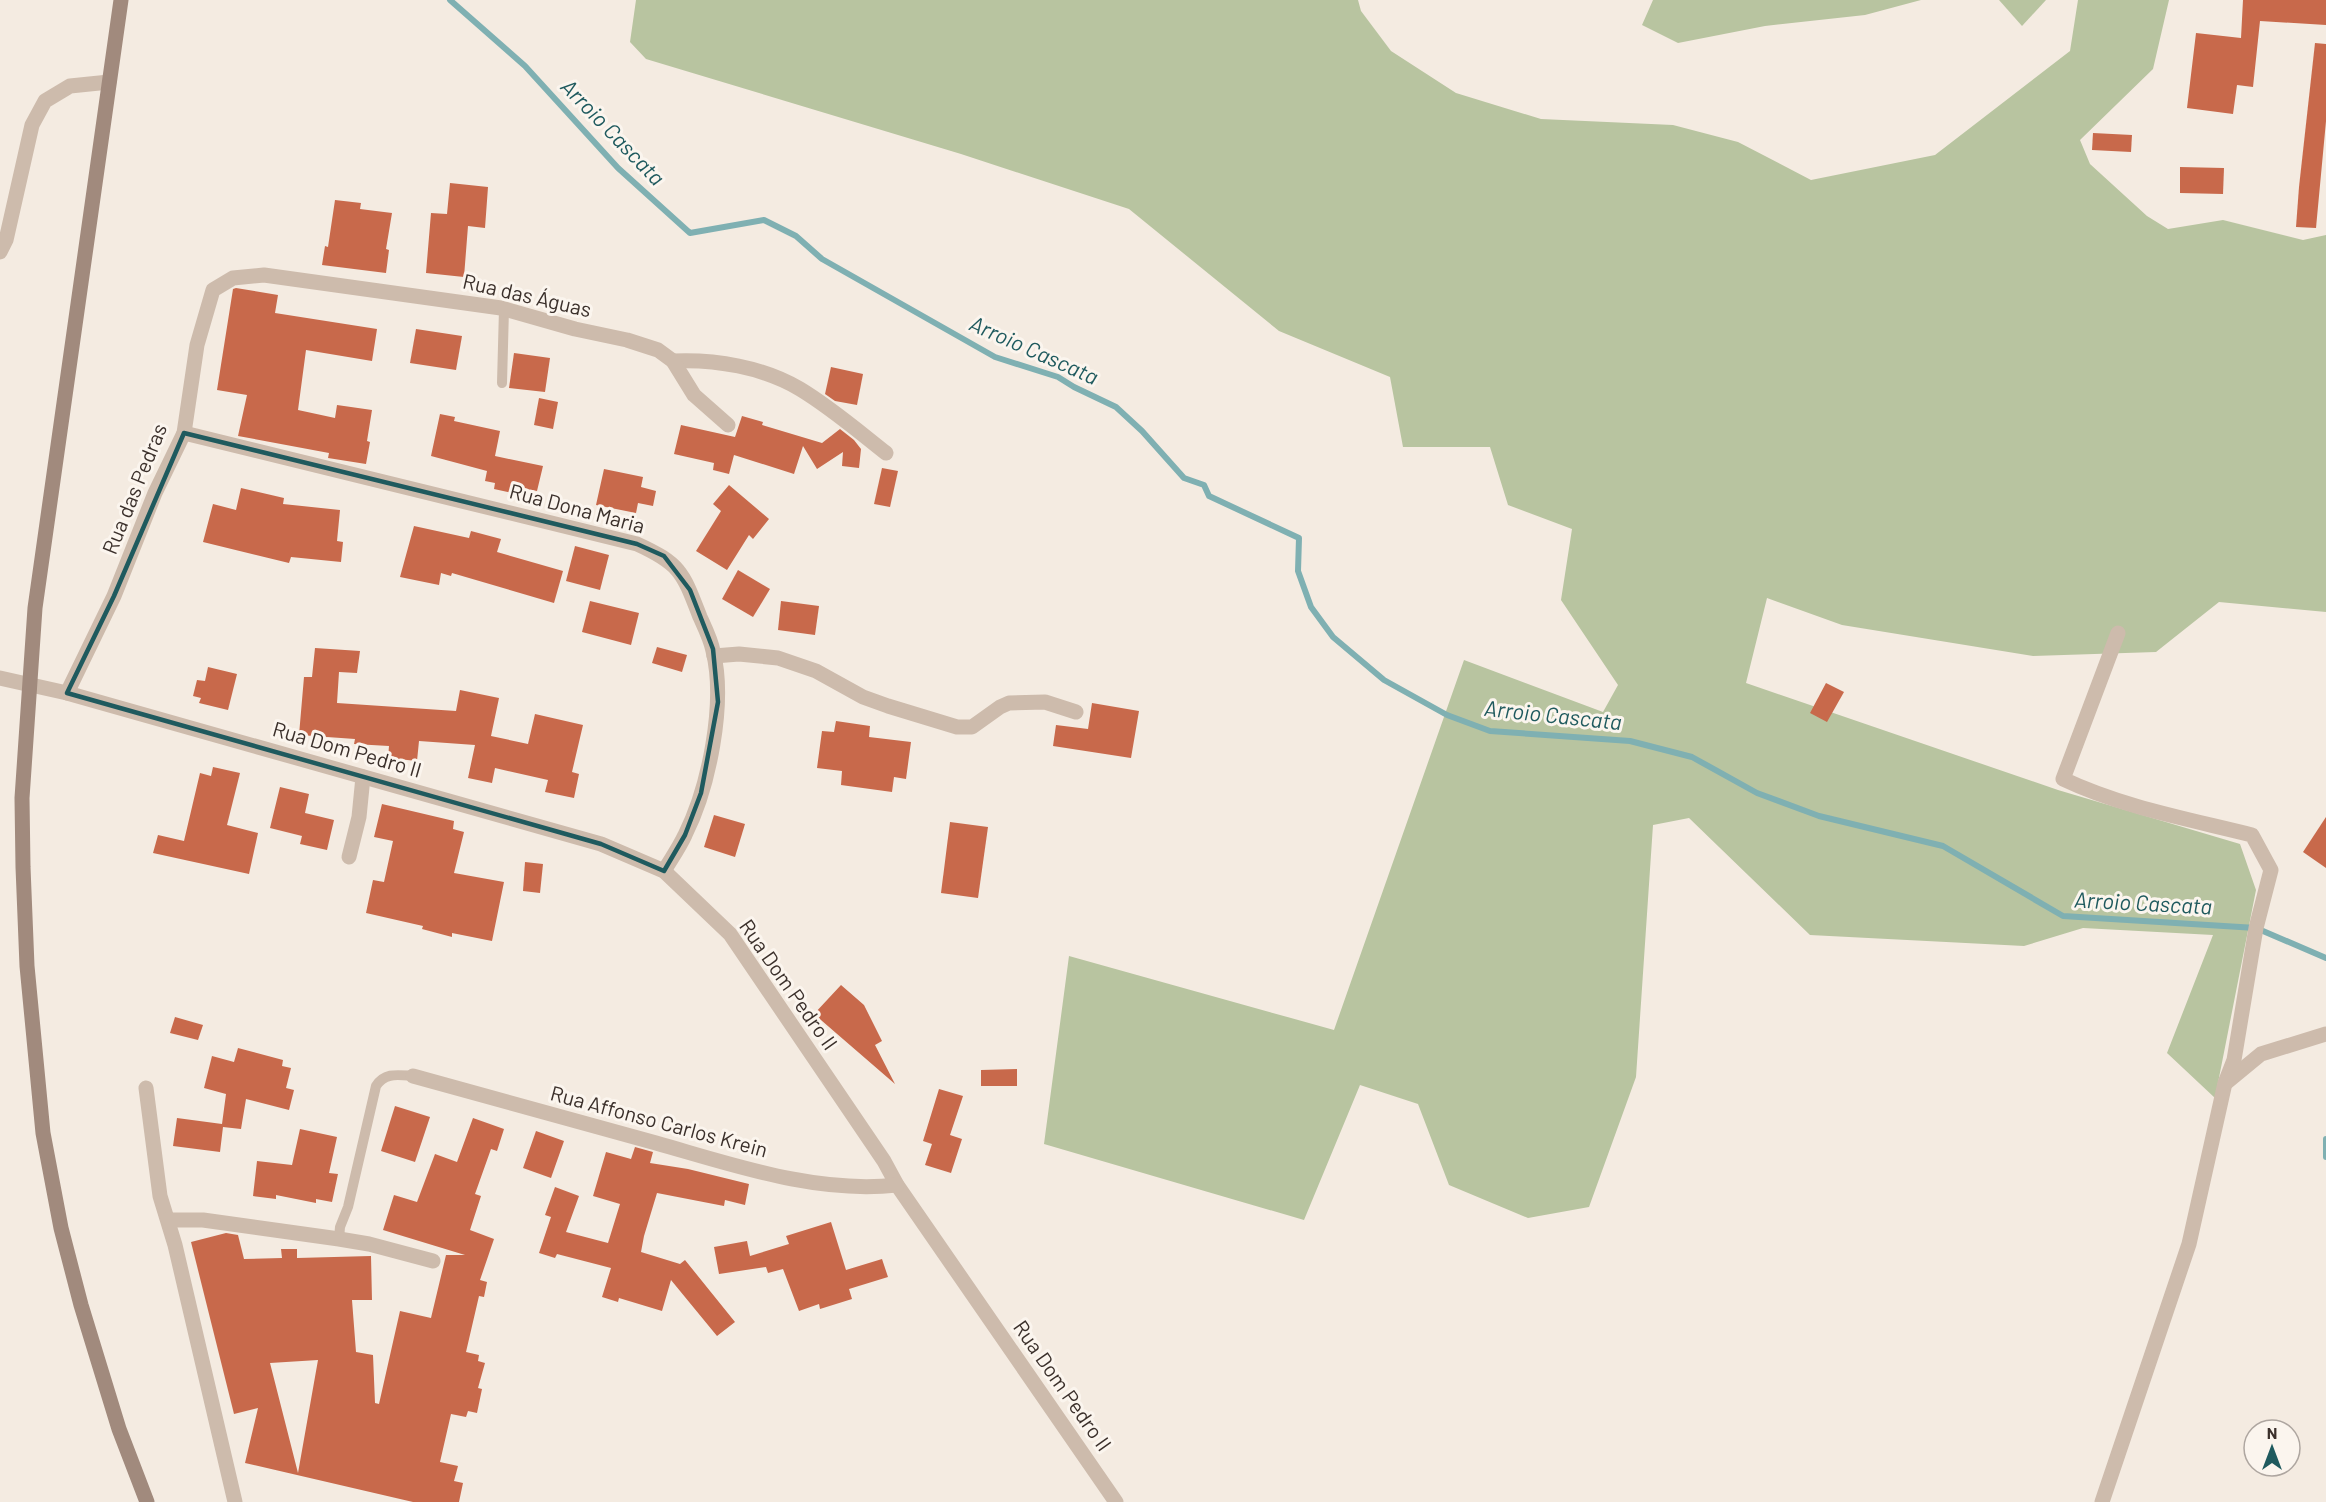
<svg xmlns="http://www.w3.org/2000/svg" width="2326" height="1502" font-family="Barlow,sans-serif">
<rect width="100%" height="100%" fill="#f4ebe1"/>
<g fill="#b8c4a0">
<polygon points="636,0 1358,0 1361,11 1391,51 1456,93 1541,119 1673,125 1738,142 1811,180 1935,155 2070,51 2078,0 2169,0 2153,69 2080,140 2090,164 2147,216 2168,229 2223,220 2303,240 2326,235 2326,612 2219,602 2156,652 2033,656 1842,625 1767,598 1746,683 2058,790 2240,844 2256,890 2215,1098 2167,1053 2213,935 2083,928 2024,946 1810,935 1689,818 1653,825 1636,1077 1589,1207 1528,1218 1449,1185 1418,1104 1360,1085 1304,1220 1044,1144 1069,956 1334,1030 1464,660 1603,712 1618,685 1561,600 1572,529 1508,505 1490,447 1403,447 1390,377 1279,331 1129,209 961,154 646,59 630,42"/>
<polygon points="1653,0 1921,0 1865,15 1765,26 1678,43 1642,25"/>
<polygon points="1999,0 2046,0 2022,26"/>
</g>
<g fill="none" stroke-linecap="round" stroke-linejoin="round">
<g stroke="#7fb0b2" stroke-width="6">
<polyline points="450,0 525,66 618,168 690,233 764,220 796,236 822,259 995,357 1058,377 1074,387 1116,407 1142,431 1184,478 1204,485 1209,496 1299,538 1298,571 1311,607 1333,637 1384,680 1447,715 1490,731 1630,741 1692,757 1757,793 1819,816 1943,846 2063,916 2256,928 2326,958"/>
<polyline points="2326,1139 2326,1157"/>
</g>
</g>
<g fill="#c8694b" fill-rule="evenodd">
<polygon points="2243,0 2326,0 2326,25 2260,21 2253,87 2237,85 2233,114 2187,108 2196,33 2241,38"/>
<polygon points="2315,43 2326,44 2326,121 2316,228 2296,227 2299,187"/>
<polygon points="2093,133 2132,135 2131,152 2092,150"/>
<polygon points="2180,167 2224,168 2223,194 2180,193"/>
<polygon points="450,183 488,187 485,228 468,226 464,277 426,273 431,213 447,214"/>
<polygon points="335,200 361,203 360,209 392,213 386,249 389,250 386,273 322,265 325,246 328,247"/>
<polygon points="236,288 278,295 275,313 377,329 372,361 306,350 298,410 335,418 337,405 372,410 367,441 370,442 366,464 328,458 329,453 238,436 247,395 217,390 233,289"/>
<polygon points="416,329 462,336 456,370 410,363"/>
<polygon points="514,353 550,358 545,392 509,388"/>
<polygon points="831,367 863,374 857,405 835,401 825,394"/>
<polygon points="539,398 558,402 553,429 534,425"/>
<polygon points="440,414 455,417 454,421 500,431 495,456 543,466 537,491 522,488 521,495 494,489 495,483 485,481 487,471 431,456"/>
<polygon points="742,416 763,422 762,425 822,443 840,429 854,440 861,449 859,468 842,466 843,452 817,469 803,446 794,474 734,455 729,474 713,470 714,463 674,454 681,425 735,437"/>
<polygon points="882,468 898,471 890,507 874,504"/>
<polygon points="604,469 643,477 641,487 656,491 653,506 638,503 636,513 596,505"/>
<polygon points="729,485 769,519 753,539 749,535 727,570 696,551 721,511 713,504"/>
<polygon points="241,488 284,498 283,504 340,510 337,541 343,542 341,562 291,557 289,563 203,542 213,504 236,510"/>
<polygon points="414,526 469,538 471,531 501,539 497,552 563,571 554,603 452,573 451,576 441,573 439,585 400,577"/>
<polygon points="575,546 609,555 600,590 566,581"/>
<polygon points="738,570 770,589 753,617 722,599"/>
<polygon points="590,601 639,613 631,645 582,632"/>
<polygon points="781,601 819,606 815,635 778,630"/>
<polygon points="657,647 687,655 682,672 652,663"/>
<polygon points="315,648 360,651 357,673 339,672 337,703 456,711 460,690 499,698 491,736 528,744 535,714 583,725 572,772 579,774 574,798 545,792 548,780 495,768 492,783 468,778 475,745 419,741 417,761 388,758 389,746 354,744 355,739 299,735 304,677 312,677"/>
<polygon points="208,667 237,674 228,710 199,703 201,698 193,696 197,680 205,681"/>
<polygon points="1826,683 1844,692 1827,722 1810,713"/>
<polygon points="1092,703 1139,711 1131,758 1053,746 1056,725 1088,729"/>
<polygon points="836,721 870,726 869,737 911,742 906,779 894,777 892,792 841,785 842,771 817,768 822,731 834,732"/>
<polygon points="213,767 240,773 227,825 258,833 249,874 153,853 158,835 184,841 200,773 211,776"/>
<polygon points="280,787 309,794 305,813 334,820 327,850 300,844 302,836 270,828"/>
<polygon points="382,804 454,821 453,829 464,832 454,873 504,882 492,941 452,933 452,937 422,929 423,926 366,913 373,880 384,882 393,841 374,837"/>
<polygon points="714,815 745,824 735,857 704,847"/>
<polygon points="2326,817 2326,868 2303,852"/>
<polygon points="950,822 988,827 978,898 941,893"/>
<polygon points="525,862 543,864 540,893 523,891"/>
<polygon points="841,985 864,1005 882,1041 875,1045 895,1084 814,1014"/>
<polygon points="175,1017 203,1025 198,1040 170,1033"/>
<polygon points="238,1048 283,1060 282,1066 291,1068 286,1088 294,1090 289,1110 246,1099 241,1129 223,1127 220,1152 173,1146 177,1118 222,1124 226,1094 204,1088 212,1056 234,1062"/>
<polygon points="1017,1069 1017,1086 981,1086 981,1070"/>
<polygon points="939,1089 963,1096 950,1135 962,1139 951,1173 925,1165 932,1144 923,1141"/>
<polygon points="395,1106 430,1117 415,1162 381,1151"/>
<path d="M473,1118L504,1129L497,1151L491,1149L475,1194L481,1196L470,1230L494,1239L480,1280L487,1282L484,1297L479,1296L466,1352L479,1355L478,1361L485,1363L478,1388L482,1389L477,1413L468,1411L466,1417L451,1414L440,1462L458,1466L454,1481L463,1483L459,1502H413L245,1463L258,1408L234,1414L191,1242L226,1233L238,1235L244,1259L282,1258L281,1249H297V1258L371,1256L372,1300H352L356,1352L373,1355L375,1403L379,1404L400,1311L431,1318L446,1255H465L383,1230L394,1195L417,1202L435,1154L457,1162ZM318,1360L298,1473L270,1363Z"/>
<polygon points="300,1129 337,1137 329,1173 338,1174 332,1202 316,1199 316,1203 276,1195 276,1199 253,1196 257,1161 292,1165"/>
<polygon points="536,1131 564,1141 551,1178 523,1168"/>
<polygon points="635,1147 653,1152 650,1163 688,1169 749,1184 745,1205 725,1200 724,1206 657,1193 644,1236 641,1252 680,1264 685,1260 735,1322 717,1336 671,1280 662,1311 619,1298 618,1302 602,1297 611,1268 557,1254 555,1258 539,1253 551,1217 545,1215 555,1187 579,1196 566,1232 608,1243 620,1204 593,1196 606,1152 631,1159"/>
<polygon points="831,1222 846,1270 882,1259 888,1277 849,1289 852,1299 820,1309 819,1304 799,1311 783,1269 768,1273 766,1267 719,1274 714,1247 747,1241 750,1256 789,1244 786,1236"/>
</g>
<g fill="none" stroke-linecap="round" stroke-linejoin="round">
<g stroke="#cdbbac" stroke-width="10">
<polyline points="502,383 504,309"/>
<path d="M339,1239L340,1227L348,1207L376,1086C385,1072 398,1075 413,1076"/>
</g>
<g stroke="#cdbbac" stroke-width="15">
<polyline points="0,252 6,240 32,125 45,101 70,86 109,82"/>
<path d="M673,361C715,359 763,367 800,389C830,407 858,431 886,453"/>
<path d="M184,433L637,544C681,564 683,573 700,617C705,628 711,640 713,651C726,703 709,787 685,835C679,848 671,859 664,871"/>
<polyline points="714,656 739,654 778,658 816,671 863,697 888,706 957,727 972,727 1000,707 1009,703 1045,702 1076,712"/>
<polyline points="0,678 67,693 601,844 664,871 730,934 884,1161 897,1185 1116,1502"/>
<polyline points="67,693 114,596 155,493 184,433 197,345 213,290 233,278 264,275 501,308 575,329 627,340 658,350 673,361 694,395 728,425"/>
<polyline points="349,857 359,817 363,777"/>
<path d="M413,1076C494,1099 575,1121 656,1143C734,1165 816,1194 897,1185"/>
<polyline points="2227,1082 2261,1054 2326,1034"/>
<polyline points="146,1088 160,1196 175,1245 235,1502"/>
<polyline points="168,1220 203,1220 339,1239 369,1244 433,1261"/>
<path d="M2102,1502L2189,1244L2225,1083L2234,1060L2256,928L2271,870L2252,835C2188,819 2122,807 2063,779L2118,633"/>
</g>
<polyline stroke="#a18a7d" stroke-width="15" points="121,0 35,608 22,798 23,867 27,966 43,1133 61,1228 81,1305 119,1429 147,1502"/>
</g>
<path fill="none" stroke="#1f5a5e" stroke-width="4.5" stroke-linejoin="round" d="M184,433L637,544L664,556L690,590L713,649L718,702L701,793L685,835L664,871L601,844L67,693L114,596Z"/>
<g text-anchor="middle" stroke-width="6" stroke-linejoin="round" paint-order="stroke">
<g font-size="21" fill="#3b302b" stroke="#fbf5ee">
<text transform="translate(527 296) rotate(13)" y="7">Rua das Águas</text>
<text transform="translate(135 489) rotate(-68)" y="7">Rua das Pedras</text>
<text transform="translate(577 509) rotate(15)" y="7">Rua Dona Maria</text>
<text transform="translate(347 750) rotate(16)" y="7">Rua Dom Pedro II</text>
<text transform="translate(788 985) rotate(55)" y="7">Rua Dom Pedro II</text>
<text transform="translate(659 1122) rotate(15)" y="7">Rua Affonso Carlos Krein</text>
<text transform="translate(1062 1386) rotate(55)" y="7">Rua Dom Pedro II</text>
</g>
<g font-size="22" font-style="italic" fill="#1f5a5e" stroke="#fbf5ee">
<text transform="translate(613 132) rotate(46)" y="8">Arroio Cascata</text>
<text transform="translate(1034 350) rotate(24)" y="8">Arroio Cascata</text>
<text transform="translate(1553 715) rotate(6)" y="8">Arroio Cascata</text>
<text transform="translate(2143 903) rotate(3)" y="8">Arroio Cascata</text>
</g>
</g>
<g transform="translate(2272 1448)"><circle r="28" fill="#fbf5ee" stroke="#aea6a0" stroke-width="1.5"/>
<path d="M0-4.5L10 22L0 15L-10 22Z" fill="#1f5a5e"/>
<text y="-9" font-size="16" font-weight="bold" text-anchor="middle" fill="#3b302b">N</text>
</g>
</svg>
